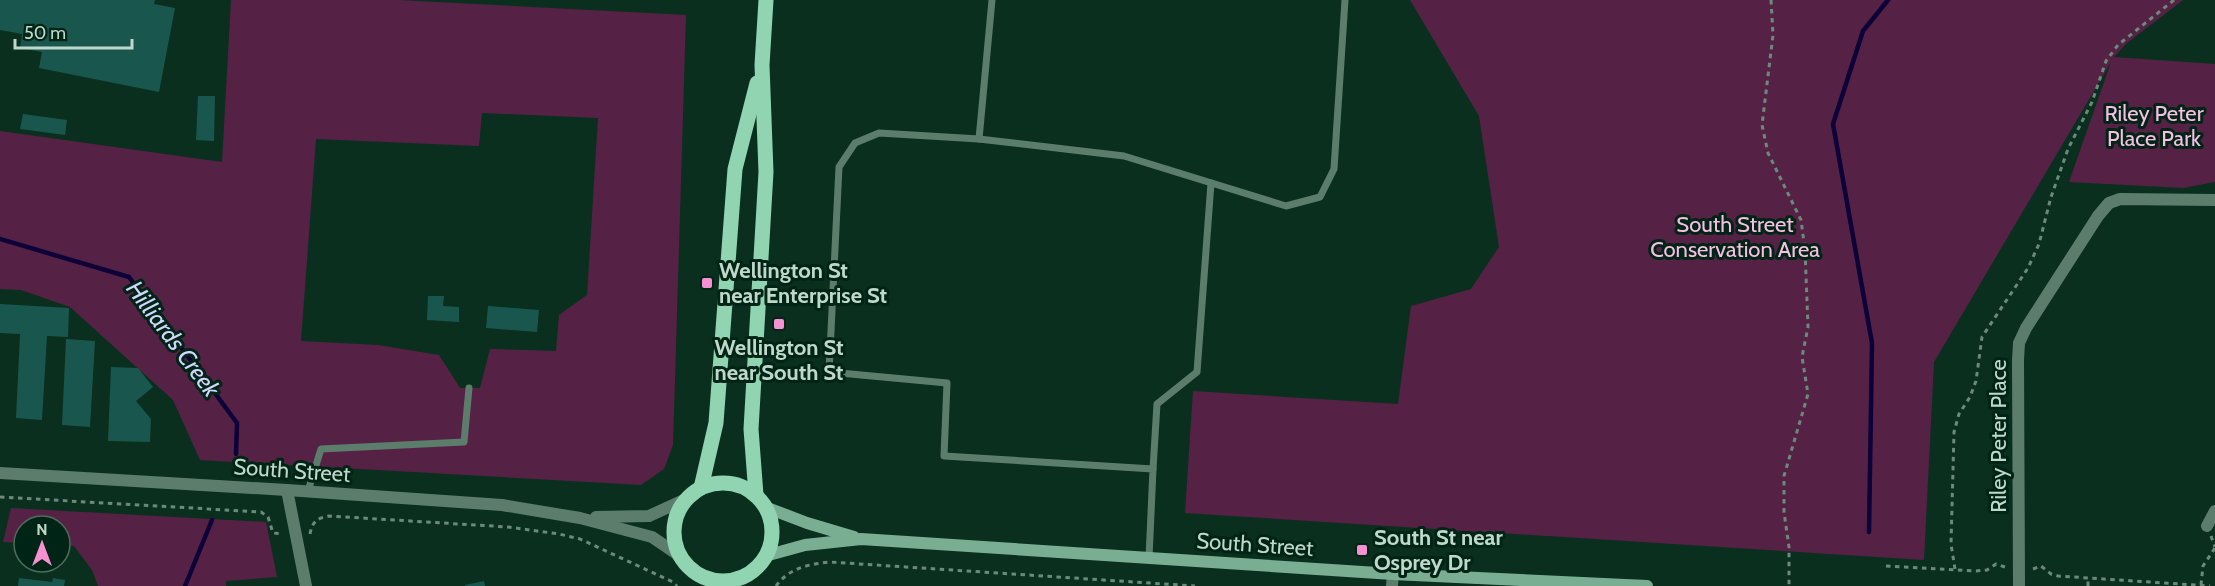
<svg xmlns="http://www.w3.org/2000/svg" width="2215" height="586" font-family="Cabin,sans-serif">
<rect width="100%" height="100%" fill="#0a2f1f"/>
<g fill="#552245" fill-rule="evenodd">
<path d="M231,0H398L686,15L673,445L664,469L641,485L200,460L173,400L70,307L21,290L0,289V131L222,162ZM482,113L598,118L587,295L559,315L556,351L490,349L480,388H460L439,355L378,345L301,341L316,139L479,146Z"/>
<polygon points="1410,0 2183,0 2127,43 2114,57 2215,64 2215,182 2183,188 2069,182 2111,62 1934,362 1924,560 1185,513 1193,391 1398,404 1411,306 1471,289 1499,247 1479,116"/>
<polygon points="11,508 266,522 277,577 226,581 226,586 98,586 92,570 74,546 60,546 60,526 24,526 24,543 3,542"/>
</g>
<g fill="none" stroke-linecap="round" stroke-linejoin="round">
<g stroke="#0d0038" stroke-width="4.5">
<polyline points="0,239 129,277 237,423 236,454"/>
<polyline points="1869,532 1872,343 1833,124 1863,31 1888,0"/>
<polyline points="185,586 212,520"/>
</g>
</g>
<g fill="#19574e">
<polygon points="0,0 155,0 154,4 175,8 159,92 39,68 42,52 20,48 22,34 0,30"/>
<polygon points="198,96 215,96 214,141 196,140"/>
<polygon points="23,114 67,120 65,135 20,129"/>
<polygon points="428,296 444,296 443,306 459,307 459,322 427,320"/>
<polygon points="0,304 69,308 68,337 47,336 42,420 16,418 20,334 0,333"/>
<polygon points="488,306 539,310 537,332 486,328"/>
<polygon points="66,339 95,341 90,427 62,425"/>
<polygon points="111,367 138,368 153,387 136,401 151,419 150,442 108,441"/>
<polygon points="19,578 52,582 53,578 65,580 64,586 18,586"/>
<polygon points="484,581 485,586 465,586 465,585"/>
</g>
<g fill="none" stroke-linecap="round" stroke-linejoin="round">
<g stroke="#6c8a7b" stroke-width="3" stroke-dasharray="4.5 4.5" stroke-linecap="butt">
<polyline points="1771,0 1773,35 1762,125 1768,153 1801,220 1805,250 1808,327 1802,357 1808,394 1784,476 1784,512 1789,547 1789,586"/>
<polyline points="0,497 261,512 268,517 273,533 283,534"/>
<path d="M310,534C312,523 316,518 329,516L508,527L559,534L580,539L673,582L677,586"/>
<polyline points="2211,536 2215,547"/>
<polyline points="1886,566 1976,571 1987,570 1996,564 2005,567"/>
<polyline points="1955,569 1951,544 1954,432 1959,414 1970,397 1976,381 1982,337 2028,268 2039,244 2051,197 2068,149 2092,102 2106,61 2118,45 2174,0"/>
<polyline points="2033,569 2041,566 2051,574 2058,576 2210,586"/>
<polyline points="2201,585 2203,566 2215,548"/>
<path d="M776,586C789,568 809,564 830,562L1195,586"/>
<polyline points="2088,586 2088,578"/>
</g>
<g stroke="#5d7d6c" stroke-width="7">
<polyline points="979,139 992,0"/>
<polyline points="1153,469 1157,404 1197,372 1211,183"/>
<polyline points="308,491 321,449 464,442 469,388"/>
<polyline points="1149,558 1153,469 944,456 947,383 829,372 839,167 855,143 879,133 979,139 1124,156 1286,206 1320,197 1334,169 1345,0"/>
</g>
<g stroke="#5d7d6c" stroke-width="12">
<polyline points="0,473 287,490 502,505 580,518 652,537 680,556"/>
<polyline points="287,490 306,586"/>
<polyline points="596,517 649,516 684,500"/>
<polyline points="2207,526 2215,511"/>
<polyline points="1392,586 1393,574"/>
<polyline points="2019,586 2018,360 2019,343 2026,328 2098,216 2109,203 2120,199 2215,200"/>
</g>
<g stroke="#7aae93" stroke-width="12">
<polyline points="765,507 807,523 854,537"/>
<polyline points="765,556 805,545 861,539 1393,574 1647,586"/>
</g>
<g stroke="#90d4b1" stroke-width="15">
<circle cx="723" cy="532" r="49"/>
<polyline points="701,488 716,423 735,169 757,83"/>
<polyline points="756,495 751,429 766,172 762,65 766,0"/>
</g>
</g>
<g fill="#f591d2" stroke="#002516" stroke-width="2">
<rect x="701" y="277" width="12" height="12" rx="3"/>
<rect x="773" y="318" width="12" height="12" rx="3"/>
<rect x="1356" y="544" width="12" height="12" rx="3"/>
</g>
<g text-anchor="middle" stroke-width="6" stroke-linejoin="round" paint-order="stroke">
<g font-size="22" fill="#f7bfe2" stroke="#002516">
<text x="2154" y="121">Riley Peter<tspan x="2154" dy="25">Place Park</tspan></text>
<text x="1735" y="232">South Street<tspan x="1735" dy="25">Conservation Area</tspan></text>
</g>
<g font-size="22" font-weight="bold" fill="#c0d8ca" stroke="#002516" text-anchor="start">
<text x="719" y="278">Wellington St<tspan x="719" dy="25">near Enterprise St</tspan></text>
<text x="779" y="355" text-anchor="middle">Wellington St<tspan x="779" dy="25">near South St</tspan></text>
<text x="1374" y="545">South St near<tspan x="1374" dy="25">Osprey Dr</tspan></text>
</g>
<g font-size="22" fill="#c0d8ca" stroke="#002516">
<text transform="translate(1998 436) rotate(-90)" y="8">Riley Peter Place</text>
<text transform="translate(292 470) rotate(4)" y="8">South Street</text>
<text transform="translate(1255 544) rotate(4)" y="8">South Street</text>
</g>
<g font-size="24" font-style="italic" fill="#d3d7fd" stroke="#002516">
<text transform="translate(173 339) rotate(53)" y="8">Hilliards Creek</text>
</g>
</g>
<g transform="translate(42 544)"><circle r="28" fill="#002516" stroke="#4d6d5e" stroke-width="1.5"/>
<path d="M0-4.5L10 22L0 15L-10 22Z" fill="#f591d2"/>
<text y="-9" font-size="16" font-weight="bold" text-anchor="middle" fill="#c0d8ca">N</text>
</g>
<path d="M15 39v9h117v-9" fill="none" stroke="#c0d8ca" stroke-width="3"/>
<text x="24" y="39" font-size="18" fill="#c0d8ca" stroke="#002516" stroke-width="4.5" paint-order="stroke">50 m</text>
</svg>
